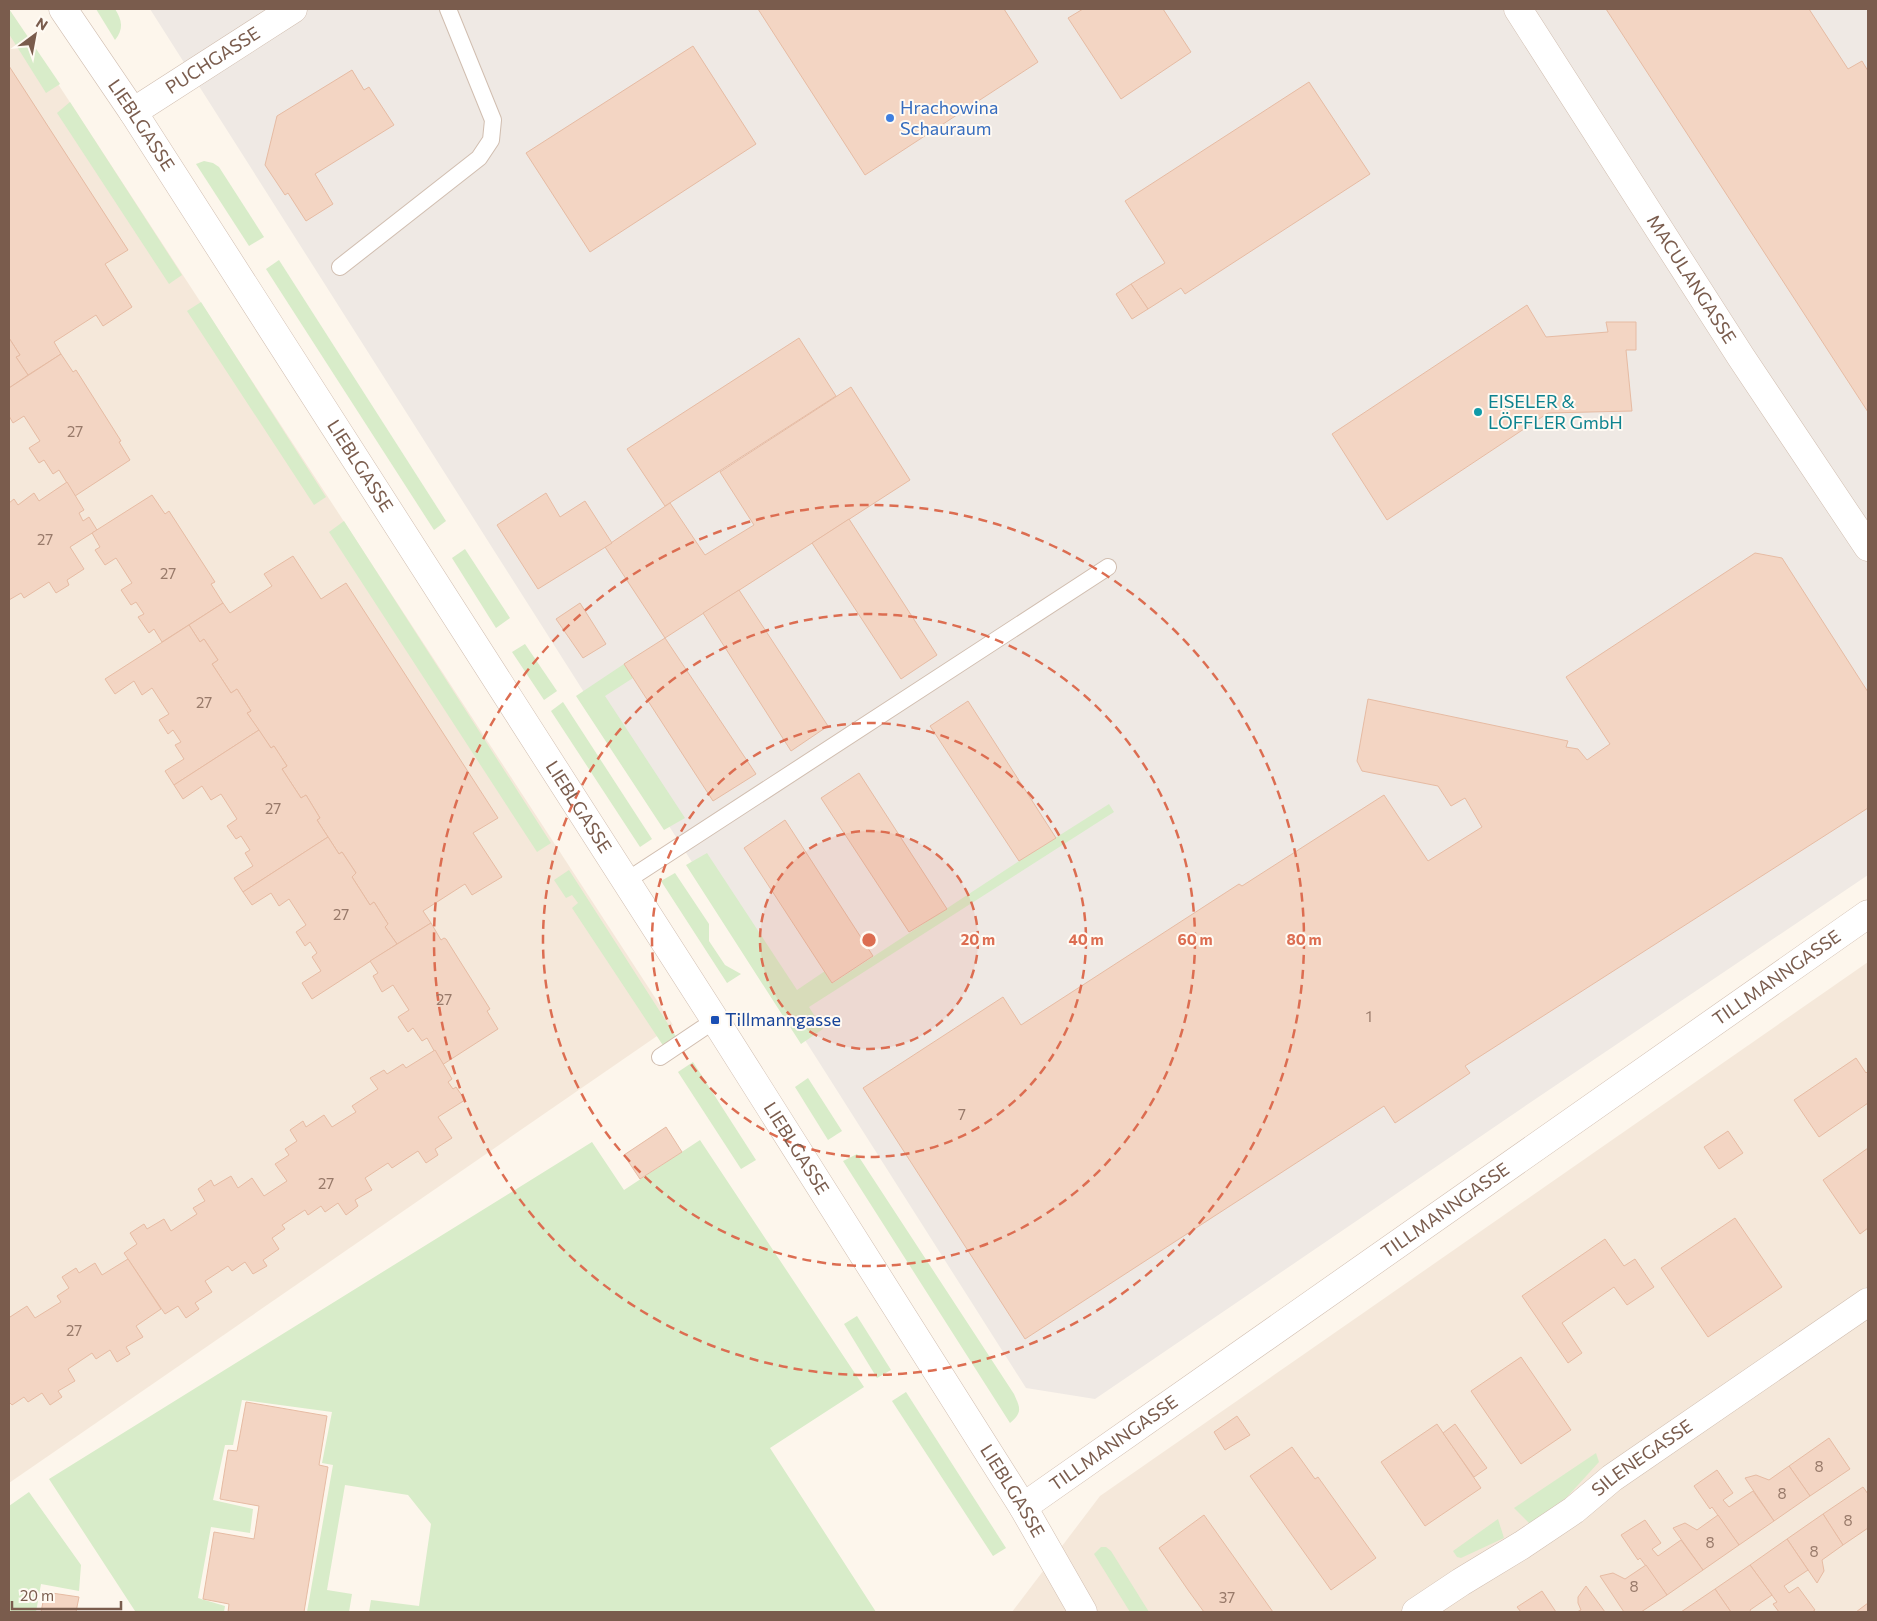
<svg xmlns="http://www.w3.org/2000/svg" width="1877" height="1621" font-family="Commissioner,sans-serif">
<rect width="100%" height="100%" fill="#fdf6ec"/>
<g fill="#f5e8da">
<polygon points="9,9 673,1025 9,1483"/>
<polygon points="1868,962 1868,1612 1012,1612 1100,1496"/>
</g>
<polygon fill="#efe9e4" points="150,9 1868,9 1868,875 1534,1100 1095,1399 1026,1388"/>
<g fill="#d8ecc9">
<polygon points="9,9 60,84 46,93 9,34"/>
<path d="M96,9H115C122,20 124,29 115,40Z"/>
<polygon points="70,102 182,275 169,284 57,113"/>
<polygon points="204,161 213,163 219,167 264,237 249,246 196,164"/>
<polygon points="279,260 446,521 434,530 266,269"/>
<polygon points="201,302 326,497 314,505 187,311"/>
<polygon points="344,521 551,843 537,852 329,532"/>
<polygon points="465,549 510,618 496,628 452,558"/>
<polygon points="525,644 557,691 544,700 512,652"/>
<polygon points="624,664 633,678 605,696 685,818 664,830 576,696"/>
<polygon points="563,702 652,839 640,847 551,711"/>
<polygon points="1109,804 1114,812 809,1007 823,1029 801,1044 686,865 707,853 797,990 825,971 833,983 1019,861"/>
<polygon points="569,870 677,1038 664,1047 572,908 578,903 572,895 566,898 554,880"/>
<polygon points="675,873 709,924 709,941 725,965 741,974 727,983 661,881"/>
<polygon points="693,1062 756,1160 741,1169 678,1072"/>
<polygon points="808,1078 842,1131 828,1140 795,1087"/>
<polygon points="700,1140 864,1387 770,1448 876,1612 369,1612 371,1600 419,1606 431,1524 408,1495 345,1485 327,1590 352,1594 349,1612 307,1612 333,1465 322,1463 332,1412 242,1400 233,1445 225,1445 213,1500 253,1509 250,1533 211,1527 198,1598 225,1606 224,1612 135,1611 49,1479 592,1142 624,1190"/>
<path d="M857,1154L1014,1394C1020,1408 1023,1412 1010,1423L843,1161Z"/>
<polygon points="857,1316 891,1370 877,1378 844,1324"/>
<polygon points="906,1392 1006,1548 993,1556 892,1401"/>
<polygon points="1596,1453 1599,1462 1567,1497 1530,1524 1514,1508"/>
<polygon points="29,1492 81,1565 79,1591 41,1584 36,1612 9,1612 9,1506"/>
<polygon points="1498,1519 1504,1538 1461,1558 1457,1557 1453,1551"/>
<polygon points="1101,1547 1106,1547 1111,1551 1149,1612 1130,1612 1094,1554"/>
</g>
<g fill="#f3d5c3" stroke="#e6bba3">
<polygon points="758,9 1004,9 1038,62 865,175"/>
<polygon points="1083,9 1163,9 1191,52 1121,99 1068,18"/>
<polygon points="1606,9 1809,9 1848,69 1862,61 1868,71 1868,412"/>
<polygon points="693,46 756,144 590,252 526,153"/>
<polygon points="9,66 128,250 105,264 132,307 103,326 96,315 54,342 61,354 28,375 16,357 20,355 9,338"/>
<polygon points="352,70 364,90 369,87 394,125 315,174 333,204 306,221 288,193 285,195 265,165 277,116"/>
<polygon points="1309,82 1370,174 1185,294 1181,288 1148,309 1131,284 1165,263 1125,201"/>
<polygon points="1131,284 1148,309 1132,319 1116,294"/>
<polygon points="1527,305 1546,337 1608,332 1606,322 1636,322 1636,350 1626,350 1632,411 1548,413 1387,520 1332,434"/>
<polygon points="9,338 20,355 16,357 28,375 9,388"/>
<polygon points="799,338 836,396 665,506 627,449"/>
<polygon points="61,354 73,372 76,370 121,441 119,442 130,460 75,496 59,470 53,474 44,460 39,463 29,448 40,441 24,416 13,423 9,416 9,388"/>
<polygon points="851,387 910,480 665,638 605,547 670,503 705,555 754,525 720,472"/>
<polygon points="67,482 84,510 79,513 83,521 89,517 97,530 70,547 84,569 67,580 69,585 56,593 49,582 24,598 21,593 9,600 9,503 14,499 18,505 34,493 39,501"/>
<polygon points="546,493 560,517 585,501 612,543 538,589 497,525"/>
<polygon points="152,495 165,514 169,511 215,582 211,584 223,603 162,642 154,629 149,633 138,617 144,614 136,602 131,605 121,590 132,583 116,558 105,565 95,550 100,547 92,533"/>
<polygon points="849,519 937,655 901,679 812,543"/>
<polygon points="1755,553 1782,558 1868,692 1868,808 1465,1066 1470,1073 1395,1123 1384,1106 1025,1339 863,1088 1003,997 1021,1025 1239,884 1242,886 1384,795 1428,861 1482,827 1465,798 1451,806 1438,786 1362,771 1357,761 1368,699 1568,741 1566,747 1578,749 1587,760 1610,744 1566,677"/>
<polygon points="293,556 321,599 346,583 498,818 473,833 502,877 472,895 465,884 423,911 431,923 397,944 385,927 388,924 374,902 370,905 352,877 356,873 342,852 339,854 317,820 320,818 306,795 301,798 282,769 287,766 274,746 271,748 247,713 251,711 237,689 231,693 212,664 218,660 204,639 200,642 189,625 223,603 230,613 272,586 264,574"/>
<polygon points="739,590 828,726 791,751 703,613"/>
<polygon points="580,603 606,644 583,658 556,619"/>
<polygon points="189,625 200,642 204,639 218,660 212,664 231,693 237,689 251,711 247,713 259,730 174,785 165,771 184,759 175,745 181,742 173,730 168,734 159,720 169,714 152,688 142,695 134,681 115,694 105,679"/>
<polygon points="665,638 756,774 713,801 624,664"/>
<polygon points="968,701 1056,838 1019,861 930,726"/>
<polygon points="259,730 271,748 274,746 287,766 282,769 301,798 306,795 320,818 317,820 328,837 243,892 234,878 253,866 245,853 250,850 241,836 236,839 227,826 237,819 221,794 211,800 202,786 183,799 174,785"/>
<polygon points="859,773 947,909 909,932 821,798"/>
<polygon points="785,820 873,956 832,983 744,848"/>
<polygon points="328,837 339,854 342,852 356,873 352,877 370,905 374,902 388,924 385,927 397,944 312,999 302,983 321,971 312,957 317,953 310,942 305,946 296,932 306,925 289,899 279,906 271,893 252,905 243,892"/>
<polygon points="431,923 441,940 444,938 446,939 490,1009 487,1011 498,1029 442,1065 427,1038 422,1041 413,1028 408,1032 398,1017 409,1010 393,985 382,992 373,976 378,973 370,961"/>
<polygon points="435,1050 452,1079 448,1082 453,1089 456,1087 465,1100 438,1117 452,1138 435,1149 438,1155 426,1163 418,1151 392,1168 388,1163 365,1178 372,1190 355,1200 358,1206 346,1215 338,1203 325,1212 321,1206 308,1215 305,1210 282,1225 285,1229 272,1238 279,1249 263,1260 267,1266 253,1274 245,1262 232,1271 228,1266 205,1281 212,1292 195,1303 199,1309 186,1318 178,1306 165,1314 124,1253 137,1244 130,1233 144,1224 147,1229 164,1219 171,1231 197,1214 193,1208 205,1201 198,1189 211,1180 214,1186 231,1176 238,1188 252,1178 264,1196 287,1181 275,1164 289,1155 285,1149 297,1141 290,1130 303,1121 306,1127 324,1115 332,1127 356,1112 352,1106 378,1089 370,1078 384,1070 387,1074 403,1064 406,1068"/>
<polygon points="1856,1058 1866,1073 1868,1071 1868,1103 1819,1137 1794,1100"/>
<polygon points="666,1127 682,1152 640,1179 624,1155"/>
<polygon points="1728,1131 1743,1153 1719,1169 1704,1147"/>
<polygon points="1868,1148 1868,1228 1860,1234 1823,1180"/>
<polygon points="1735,1218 1782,1287 1708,1337 1661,1268"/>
<polygon points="1605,1239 1624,1266 1635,1259 1654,1287 1627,1305 1614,1287 1562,1323 1582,1353 1568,1363 1522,1296"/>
<polygon points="128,1259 161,1309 136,1326 143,1337 126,1347 130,1354 117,1362 110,1350 96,1359 92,1353 68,1369 75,1381 58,1391 62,1397 50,1405 42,1393 28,1402 24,1397 12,1405 9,1402 9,1315 10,1317 27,1306 35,1318 61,1302 57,1296 69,1288 62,1277 76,1268 79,1273 95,1263 102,1275"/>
<polygon points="1521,1357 1571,1430 1521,1464 1471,1391"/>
<polygon points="246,1402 327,1416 319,1465 328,1467 304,1612 228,1612 229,1604 203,1599 214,1532 254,1539 259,1506 220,1499 228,1450 237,1451"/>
<polygon points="1237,1416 1250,1435 1225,1450 1214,1432"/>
<polygon points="1437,1424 1481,1488 1425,1526 1381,1462"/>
<polygon points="1455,1424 1487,1468 1474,1477 1443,1433"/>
<polygon points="1829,1438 1850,1469 1810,1496 1789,1466"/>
<polygon points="1292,1447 1315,1479 1318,1477 1376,1558 1331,1590 1250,1476"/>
<polygon points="1789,1466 1810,1496 1774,1521 1745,1478 1756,1475 1769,1480"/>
<polygon points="1717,1470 1733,1493 1723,1500 1729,1507 1753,1491 1774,1521 1739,1545 1712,1507 1710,1509 1694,1486"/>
<polygon points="1863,1487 1868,1494 1868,1528 1843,1545 1823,1514"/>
<polygon points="1823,1514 1843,1545 1822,1560 1824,1571 1817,1583 1787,1539"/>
<polygon points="1204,1515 1273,1612 1204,1612 1188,1590 1159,1548"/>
<polygon points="1718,1515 1739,1545 1703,1570 1673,1528 1685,1523 1697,1530"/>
<polygon points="1645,1520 1661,1543 1652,1549 1658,1556 1681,1540 1703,1570 1667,1595 1640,1558 1638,1560 1621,1535"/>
<polygon points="1787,1539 1808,1570 1784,1586 1789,1593 1798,1587 1815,1610 1812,1612 1779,1612 1773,1604 1777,1602 1750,1565"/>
<polygon points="1646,1565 1667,1595 1641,1612 1624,1612 1600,1576 1613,1573 1625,1579"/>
<polygon points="1750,1565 1772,1595 1750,1610 1751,1612 1731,1612 1715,1589"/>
<polygon points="1586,1586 1605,1612 1577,1612 1581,1610 1578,1603 1578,1597"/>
<polygon points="1715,1589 1731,1612 1681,1612"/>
<polygon points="1542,1591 1556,1612 1521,1612 1517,1607"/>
<polygon points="45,1592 79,1597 76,1612 41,1612"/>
<polygon points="1868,1603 1868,1612 1856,1612"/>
</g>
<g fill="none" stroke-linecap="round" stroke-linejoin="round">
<g stroke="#d1beb0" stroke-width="18">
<g id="lane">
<polyline points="340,267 479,158 491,140 493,120 448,9"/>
<polyline points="626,881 1108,567"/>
<polyline points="660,1057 715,1020"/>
</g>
</g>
<g stroke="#d1beb0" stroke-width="29">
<g id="street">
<path id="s1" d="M63,9L133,112L715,1020L1023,1507L1083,1612"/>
<path id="s2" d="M1518,9L1741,357L1868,547"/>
<path id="s3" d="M133,112L293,9"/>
<path id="s4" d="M1023,1507L1868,914"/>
<path id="s5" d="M1416,1612L1461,1582L1522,1545L1574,1510L1612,1478L1868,1302"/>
</g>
</g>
<use href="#lane" stroke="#fff" stroke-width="16"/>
<use href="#street" stroke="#fff" stroke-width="28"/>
</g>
<circle cx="869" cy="940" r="109" fill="#dc6d51" fill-opacity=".12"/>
<g fill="none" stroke="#dc6d51" stroke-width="2.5" stroke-dasharray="9 6">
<circle cx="869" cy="940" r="109"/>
<circle cx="869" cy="940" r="217"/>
<circle cx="869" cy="940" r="326"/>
<circle cx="869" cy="940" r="435"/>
</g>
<circle fill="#3f7fe0" stroke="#fffaf3" stroke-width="2" cx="890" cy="118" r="5"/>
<circle fill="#0f9aa8" stroke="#fffaf3" stroke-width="2" cx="1478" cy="412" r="5"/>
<rect fill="#1a4fb4" stroke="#fffaf3" stroke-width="2" x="710" y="1015" width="10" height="10" rx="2.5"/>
<g text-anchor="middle" stroke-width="4" stroke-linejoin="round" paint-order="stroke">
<g font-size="15" fill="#987a6a">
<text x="75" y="437">27</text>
<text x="45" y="545">27</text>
<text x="168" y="579">27</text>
<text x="204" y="708">27</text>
<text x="273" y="814">27</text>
<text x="341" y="920">27</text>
<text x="444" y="1005">27</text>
<text x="1369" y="1022">1</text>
<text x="962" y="1120">7</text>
<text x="326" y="1189">27</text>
<text x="74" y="1336">27</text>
<text x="1819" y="1472">8</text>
<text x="1782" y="1499">8</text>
<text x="1848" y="1526">8</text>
<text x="1710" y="1548">8</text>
<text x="1814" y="1557">8</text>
<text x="1634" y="1592">8</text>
<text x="1227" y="1603">37</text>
</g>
<g font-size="18" fill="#7a5c4d" stroke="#fffaf3">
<text dy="6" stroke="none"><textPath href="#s3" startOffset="95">PUCHGASSE</textPath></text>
<text dy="6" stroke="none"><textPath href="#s1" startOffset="140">LIEBLGASSE</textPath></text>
<text dy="6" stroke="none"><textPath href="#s2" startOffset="321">MACULANGASSE</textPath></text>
<text dy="6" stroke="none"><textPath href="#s1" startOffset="545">LIEBLGASSE</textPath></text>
<text dy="6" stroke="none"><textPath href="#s1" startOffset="950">LIEBLGASSE</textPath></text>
<text dy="6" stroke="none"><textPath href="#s4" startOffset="921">TILLMANNGASSE</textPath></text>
<text dy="6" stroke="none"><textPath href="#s1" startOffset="1355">LIEBLGASSE</textPath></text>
<text dy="6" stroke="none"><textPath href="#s4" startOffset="516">TILLMANNGASSE</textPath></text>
<text dy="6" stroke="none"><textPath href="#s4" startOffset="111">TILLMANNGASSE</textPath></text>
<text dy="6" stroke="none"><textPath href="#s5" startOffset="274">SILENEGASSE</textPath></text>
<text dy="6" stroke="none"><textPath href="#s1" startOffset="1760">LIEBLGASSE</textPath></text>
</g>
<g font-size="18" fill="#366cbe" stroke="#fffaf3" text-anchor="start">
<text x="900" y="114">Hrachowina<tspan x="900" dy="21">Schauraum</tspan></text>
</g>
<g font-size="18" fill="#0d838f" stroke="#fffaf3" text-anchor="start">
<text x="1488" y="408">EISELER &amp;<tspan x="1488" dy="21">LÖFFLER GmbH</tspan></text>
</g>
<g font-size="18" fill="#164399" stroke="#fffaf3" text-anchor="start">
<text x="725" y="1026">Tillmanngasse</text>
</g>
</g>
<circle cx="869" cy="940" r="8" fill="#dc6d51" stroke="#fffaf3" stroke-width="2.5"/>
<g font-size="15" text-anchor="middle" font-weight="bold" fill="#dc6d51" stroke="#fffaf3" stroke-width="4" stroke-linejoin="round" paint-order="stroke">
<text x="978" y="945">20 m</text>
<text x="1086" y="945">40 m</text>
<text x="1195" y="945">60 m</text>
<text x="1304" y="945">80 m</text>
</g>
<rect width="1877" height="1621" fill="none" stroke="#7a5c4d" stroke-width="20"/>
<g transform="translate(35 35) rotate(32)" stroke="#fffaf3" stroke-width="4" paint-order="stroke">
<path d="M0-4L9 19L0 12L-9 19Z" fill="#7a5c4d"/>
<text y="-8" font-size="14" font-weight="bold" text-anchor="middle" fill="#7a5c4d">N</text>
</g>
<path d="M12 1601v8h109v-8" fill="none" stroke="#7a5c4d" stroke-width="2.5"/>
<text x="20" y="1601" font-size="15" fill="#7a5c4d" stroke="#fffaf3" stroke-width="4" paint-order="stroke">20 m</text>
</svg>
